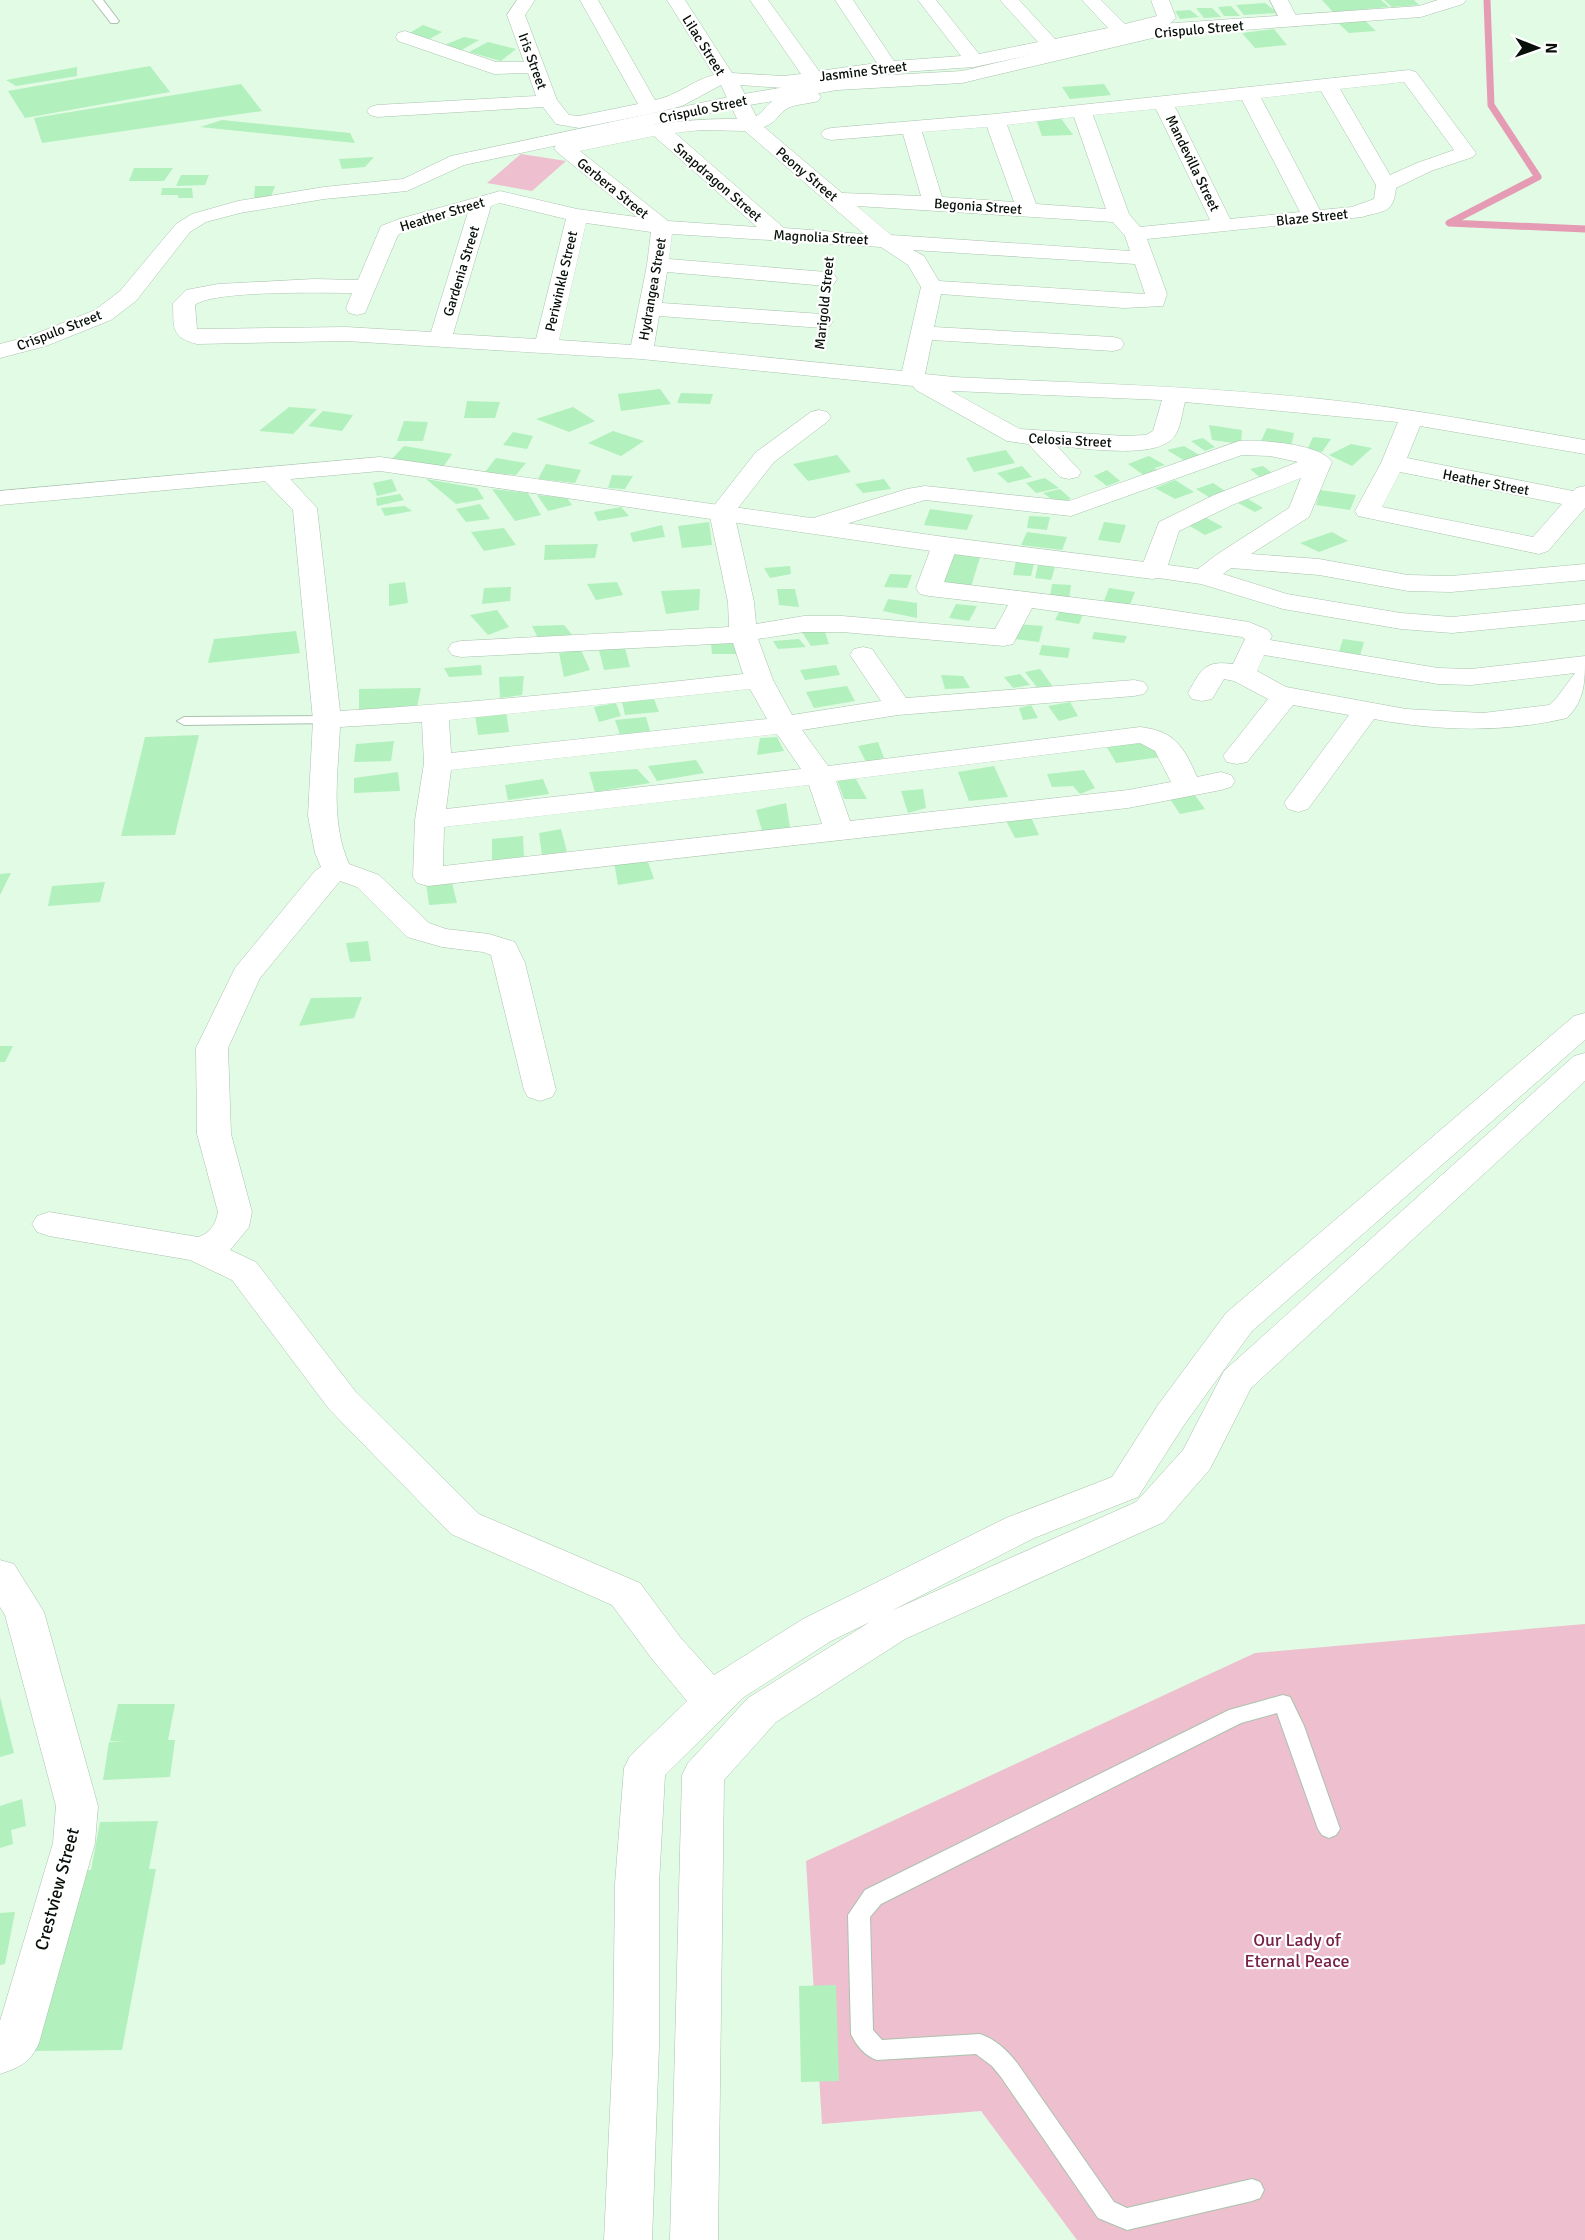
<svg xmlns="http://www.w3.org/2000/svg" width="1585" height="2240" font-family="Signika,sans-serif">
<rect width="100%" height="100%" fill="#e2fbe5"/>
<g fill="#eebfce">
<polygon points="521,154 566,161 532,191 487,183"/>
<polygon points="1585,1624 1585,2240 1077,2240 981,2111 822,2124 806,1861 1255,1653"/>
</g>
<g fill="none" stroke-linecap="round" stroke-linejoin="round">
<polyline stroke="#e59bb4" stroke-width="7" points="1487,0 1491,105 1538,177 1449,223 1585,229"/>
</g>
<g fill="#b2f0bd">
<polygon points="1322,0 1381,0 1389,7 1333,12"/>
<polygon points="1384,0 1414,0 1419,5 1392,7"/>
<polygon points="1265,3 1278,13 1244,15 1236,5"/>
<polygon points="1231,6 1240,16 1224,16 1218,7"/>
<polygon points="1196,8 1212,8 1221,17 1204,18"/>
<polygon points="1190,10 1199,17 1180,19 1175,11"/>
<polygon points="1362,18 1376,31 1349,33 1336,21"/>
<polygon points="423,25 442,32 426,41 408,34"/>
<polygon points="1274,29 1287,45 1255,48 1242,33"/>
<polygon points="464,37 479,40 460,51 442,46"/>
<polygon points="488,42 516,49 501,61 469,52"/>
<polygon points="150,66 170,92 25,118 8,91"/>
<polygon points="77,67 77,76 16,86 6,80"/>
<polygon points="241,84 262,111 42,143 34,118"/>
<polygon points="1104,84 1111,95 1070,99 1062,87"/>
<polygon points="1060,117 1073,135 1042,136 1036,119"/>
<polygon points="222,120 350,133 355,143 200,127"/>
<polygon points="374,157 365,167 342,169 339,159"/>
<polygon points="134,168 173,168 164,181 129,181"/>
<polygon points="181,175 209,175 205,185 176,186"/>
<polygon points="255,186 275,186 271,197 254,198"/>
<polygon points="162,188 192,188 193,198 178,198 178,195 161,195"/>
<polygon points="660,389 671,404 621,411 618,394"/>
<polygon points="681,393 713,394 710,404 677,403"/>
<polygon points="467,401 500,402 495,418 464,418"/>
<polygon points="289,407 317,409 293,434 259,431"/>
<polygon points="573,407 595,421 569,432 536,419"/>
<polygon points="323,411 353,415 342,431 308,426"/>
<polygon points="404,421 428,422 423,441 397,441"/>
<polygon points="1209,425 1242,430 1241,444 1212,440"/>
<polygon points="1267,428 1294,433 1291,447 1261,441"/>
<polygon points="613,431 644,441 621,456 588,443"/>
<polygon points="513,432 533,436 527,449 503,445"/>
<polygon points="1313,437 1331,439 1322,452 1307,450"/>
<polygon points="1203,438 1215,447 1205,451 1191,441"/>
<polygon points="1351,444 1372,448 1352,466 1329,455"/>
<polygon points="404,446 452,454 443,467 390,461"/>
<polygon points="1184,446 1201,456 1187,462 1167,450"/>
<polygon points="1006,450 1015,463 974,472 966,458"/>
<polygon points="837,455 851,472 808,481 793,464"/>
<polygon points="1149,456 1165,465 1154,468 1161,472 1145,476 1128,464"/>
<polygon points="496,458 526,463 516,475 485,472"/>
<polygon points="546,464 581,470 575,483 538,479"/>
<polygon points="1022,466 1032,477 1008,483 997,473"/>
<polygon points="1263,466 1276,476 1263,480 1250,469"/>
<polygon points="1107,470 1120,481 1107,486 1094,476"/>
<polygon points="612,475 633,476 625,489 608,488"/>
<polygon points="1045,478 1059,488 1036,493 1026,483"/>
<polygon points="392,479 397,491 377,496 373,483"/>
<polygon points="426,479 477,488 484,499 456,504"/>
<polygon points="884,479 891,489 863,493 855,484"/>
<polygon points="1175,480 1194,492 1175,499 1155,488"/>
<polygon points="1213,483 1231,495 1215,501 1196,489"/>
<polygon points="492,489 528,493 541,515 515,521"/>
<polygon points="1060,489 1071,499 1057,503 1043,493"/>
<polygon points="1320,490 1356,495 1350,510 1316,505"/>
<polygon points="400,494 404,500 377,506 376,498"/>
<polygon points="537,495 567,498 572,505 548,511"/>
<polygon points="1248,499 1263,508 1255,512 1238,503"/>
<polygon points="480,504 490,519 466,522 456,509"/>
<polygon points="405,506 412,511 385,516 381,508"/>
<polygon points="621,507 629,516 598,521 594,512"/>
<polygon points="930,509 973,515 967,530 924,525"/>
<polygon points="1029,516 1050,517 1047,530 1027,528"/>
<polygon points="1203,516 1223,527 1205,535 1185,523"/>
<polygon points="709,522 712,545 682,548 678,526"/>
<polygon points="1104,522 1126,525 1120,543 1098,540"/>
<polygon points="662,525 665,537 633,542 630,533"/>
<polygon points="504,528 516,545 484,551 471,532"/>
<polygon points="1027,532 1067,537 1062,550 1021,545"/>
<polygon points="1332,532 1348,541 1319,552 1300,543"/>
<polygon points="598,544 595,558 544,560 545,545"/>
<polygon points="953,554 980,557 971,587 943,583"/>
<polygon points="1016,561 1034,563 1031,576 1013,575"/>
<polygon points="1038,565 1055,567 1051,580 1035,578"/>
<polygon points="790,566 791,574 770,578 764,568"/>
<polygon points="890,574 912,575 907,588 884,587"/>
<polygon points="405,582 408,603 389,606 389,584"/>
<polygon points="617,582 623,595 596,600 587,584"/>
<polygon points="1052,584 1071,585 1069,599 1050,597"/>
<polygon points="511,587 510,601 482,604 484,588"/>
<polygon points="1109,588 1135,592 1128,610 1102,606"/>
<polygon points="700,589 699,610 666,614 661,591"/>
<polygon points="777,589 795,589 799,607 779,605"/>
<polygon points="888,599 917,603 917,618 883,611"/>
<polygon points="956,604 977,606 969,621 949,618"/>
<polygon points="1061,608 1084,612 1079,624 1055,620"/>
<polygon points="497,610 509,627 488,635 470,615"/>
<polygon points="1017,624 1043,626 1039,642 1013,639"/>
<polygon points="564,625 573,636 538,638 532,626"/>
<polygon points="824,629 829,644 811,646 802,632"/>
<polygon points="296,631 300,653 208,663 214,639"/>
<polygon points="1094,632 1127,636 1124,643 1092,639"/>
<polygon points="799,639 806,647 778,649 773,641"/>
<polygon points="1343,639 1364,642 1359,659 1338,655"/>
<polygon points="739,640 738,654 712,654 711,643"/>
<polygon points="624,644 630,667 604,670 599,650"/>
<polygon points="1042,645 1070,648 1068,658 1039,655"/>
<polygon points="581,650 590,670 564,677 559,653"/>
<polygon points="481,665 482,675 449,677 444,668"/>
<polygon points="836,665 840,675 805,680 800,670"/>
<polygon points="1040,669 1054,688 1039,690 1025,672"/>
<polygon points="1020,674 1030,685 1013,688 1004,677"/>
<polygon points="941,675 963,676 970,688 945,689"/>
<polygon points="524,676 522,695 500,698 499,677"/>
<polygon points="847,686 855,701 814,708 806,692"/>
<polygon points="421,688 417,707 359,711 359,689"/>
<polygon points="654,699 659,712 625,715 622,702"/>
<polygon points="1070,702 1078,716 1059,721 1048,706"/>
<polygon points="616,703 621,716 599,722 594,707"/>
<polygon points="1031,705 1038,718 1023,720 1019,708"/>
<polygon points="506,711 509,732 478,735 475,714"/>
<polygon points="646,717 650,731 620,735 615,720"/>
<polygon points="199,735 175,835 121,836 145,737"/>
<polygon points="1148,736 1161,757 1116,763 1104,742"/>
<polygon points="777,737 784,751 757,755 760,738"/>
<polygon points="394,741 391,761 354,762 356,744"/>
<polygon points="878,742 884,758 866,762 858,746"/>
<polygon points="696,760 704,773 657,781 648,766"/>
<polygon points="994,766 1008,797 969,801 958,772"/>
<polygon points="637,769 650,783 595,792 589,772"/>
<polygon points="1084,770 1095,788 1080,794 1073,786 1052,787 1047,774"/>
<polygon points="398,772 400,791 354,793 354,778"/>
<polygon points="853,774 867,799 844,799 836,777"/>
<polygon points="543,779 549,794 508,800 505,785"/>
<polygon points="923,789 926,808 908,813 901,791"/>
<polygon points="1194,794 1205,809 1180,814 1170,799"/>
<polygon points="786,803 790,827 764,837 756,810"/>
<polygon points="1030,815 1039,835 1015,838 1005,819"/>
<polygon points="561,829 567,852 542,855 539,833"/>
<polygon points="523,836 524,859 492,865 492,839"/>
<polygon points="647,859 654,879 618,885 614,862"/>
<polygon points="11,873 0,895 0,874"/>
<polygon points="105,882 100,902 48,906 52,886"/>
<polygon points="426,883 452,883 457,903 429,905"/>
<polygon points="368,941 371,961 350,962 346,943"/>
<polygon points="362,997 354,1018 299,1026 311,998"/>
<polygon points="0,1046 13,1046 5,1062 0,1062"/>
<polygon points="0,1697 14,1753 0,1757"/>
<polygon points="118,1704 175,1704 168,1740 175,1740 170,1777 103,1780 109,1742 125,1742 110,1741"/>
<polygon points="22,1799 26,1826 11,1830 13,1844 0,1848 0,1806"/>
<polygon points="158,1821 149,1869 156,1869 122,2050 33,2051 71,1870 91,1870 100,1822"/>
<polygon points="15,1912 5,1964 0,1965 0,1913"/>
<polygon points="836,1985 839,2081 801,2082 799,1986"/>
</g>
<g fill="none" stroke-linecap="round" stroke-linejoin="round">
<g stroke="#aac2ae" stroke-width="2">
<g id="lane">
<polygon points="93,0 103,0 119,21 117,23 111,23"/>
<polygon points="327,716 332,717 334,720 332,723 184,725 177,721 184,717"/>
<path d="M1283,1695L1290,1697L1304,1726L1340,1829L1336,1835L1329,1838L1322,1835L1318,1829L1277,1713L1241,1723L881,1904L870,1917L873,2030L882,2040L980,2034C995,2039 1007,2050 1017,2063L1114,2202L1127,2208L1252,2179L1260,2182L1264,2190L1260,2198L1252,2201L1127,2230L1098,2218L1001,2077L992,2066L976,2054L877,2060C865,2056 856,2045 851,2034L848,1915L865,1890L1229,1710Z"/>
</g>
</g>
<g stroke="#aac2ae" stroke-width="1">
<g id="street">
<path d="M517,0H535L525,15L557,100L569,115L579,116L638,104L580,0H598L655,100C677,96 693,80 714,75L667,0H685L732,73L783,76L801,74L750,0H768L819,71L877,63L835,0H853L894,61L961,56L918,0H936L979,54L1038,42L1000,0H1019L1055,39L1108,28L1082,0H1101L1125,24L1157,16L1151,0H1169L1176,18L1166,27L974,67L889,73L783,88L740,85L756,116C763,113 764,108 770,103C780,94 805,90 818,93L821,97L818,101C808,104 796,104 788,108C777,114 779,121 764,127L842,193L921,196L903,134L831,140L824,138L821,134L824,130L831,128L995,114L1409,70L1416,72L1476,153L1473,157L1431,171L1396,188C1393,214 1385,210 1362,217L1147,239L1167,294L1163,306L1124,308L941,294L934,327L1113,337L1121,339L1124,344L1121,349L1113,351L932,340L925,374L954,377C1076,383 1199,386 1321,399C1409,408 1497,425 1585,440V454L1420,426L1407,458L1573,491L1576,488L1585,486V508L1548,551L1539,554L1358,516L1355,511L1381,463L1398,422L1185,402C1182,412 1181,428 1174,437C1156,460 1084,448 1057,446L1081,472L1078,477L1069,479L1060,477L1028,444L1007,441L916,390L913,386L641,359L346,341L197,344C170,337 174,327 173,303L186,290L218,284L314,279L358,280L381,226L399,219L493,193L500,191L577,209L637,217L557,152L554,148L557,144C616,129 676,118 737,119L721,85L682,106L650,114L579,128L556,124L543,107L377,117L370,115L367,111L370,107L377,105L536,96L528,73L494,74L398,41L396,37L398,33L405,31L496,62H524L507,15ZM1404,82L1454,150L1417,163L1390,175L1340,89ZM1321,91L1376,185L1374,199L1352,207L1320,210L1261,98ZM1242,100L1300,212L1230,219L1175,107ZM1156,109L1210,220L1140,227L1129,214L1093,115ZM1074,117L1106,209L1036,204L1007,125ZM987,127L1014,202L942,197L922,132ZM701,130L745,131L864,234L784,228L675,133ZM654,136L757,227L668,221L580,151ZM500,203L566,219L536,339L453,334L491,206ZM857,206L1113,222L1125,236L1130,251L891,235ZM468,212L431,332L346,327L197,329L195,305C213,290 324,293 352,293L346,308L349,313L357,315L365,313L398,235L413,227ZM586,223L651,232L647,265L631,345L559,340ZM672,234L881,247L908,265L921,287L902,371L654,346L659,316L822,328L830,326L833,321L830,316L822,314L662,303L667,272L826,286L834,284L837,279L834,274L826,272L669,259ZM913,250L1135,264L1145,294L939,281L924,256ZM951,391H954L1162,400L1153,431L1146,435L1124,436L1020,429ZM1400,472L1562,504L1533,537L1382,507Z"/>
<polygon points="1270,0 1288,0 1299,22 1297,26 1283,26"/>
<path d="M819,410L827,412L831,417L827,422L774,462L734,513L754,602L756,624L804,616H842L995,629L1008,605L929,596L920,594L916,588L932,545L936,540L945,537L954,540L958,545L944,582L1144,606L1249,622L1268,630L1272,636L1270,640L1438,668L1471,669L1585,656C1585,682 1585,700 1567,718C1504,733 1437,731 1374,719L1308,809L1298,812L1288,809L1284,803L1349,715L1293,705L1247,762L1237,764L1227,762L1223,756L1268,699L1234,681L1224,679L1212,699L1202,701L1192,699L1188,693C1201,670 1204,660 1233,664L1245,639L1242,637L1032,608L1013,644L1004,646L842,632H804L758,639L773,680L792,715L881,701L850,655L854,649L863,647L872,649L906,698L1134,680L1144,682L1148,688L1144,694L1134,696L898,715L802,730L828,766L1140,727C1175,731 1184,747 1197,777L1221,772L1231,775L1235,781L1231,787L1221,790L1128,808L428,886L417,883L413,877L415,820L424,763L422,722L340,727C338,773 330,821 349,864L379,875L429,923L446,929L489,934L515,942L525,963L556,1090L552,1097L540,1101L528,1097L524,1090L491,955L483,952L442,947L407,937L357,887L340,881L260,978L228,1048L231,1134L252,1212L249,1227L230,1250L256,1262L355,1391L479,1514L640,1583L680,1637L714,1675L803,1619L1006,1518L1112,1477L1158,1405L1226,1313L1574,1016L1585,1013V1040L1252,1331L1184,1425L1138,1497L1034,1538L891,1611L1136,1502L1183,1450L1224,1371L1574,1056L1585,1053V1081L1251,1388L1210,1469L1164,1522L905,1639L776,1722L724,1780L718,2240H670L682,1775L688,1763L748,1698L870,1622L831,1641L744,1697L665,1775L659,1884V2046L652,2240H604L613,2046L615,1884L624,1768L630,1756L687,1701L652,1659L612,1605L451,1534L329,1409L232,1280L190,1260L49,1236L37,1232L32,1224L37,1216L49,1212L198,1237C210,1234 216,1223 218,1212L197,1134L196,1048L235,968L315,871L321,867L315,853L308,816L313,720L293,510L264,480L261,475L264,470L273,468L282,470L317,508L340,711C475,703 609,689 743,674L733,643L461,657L452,655L448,649L452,643L461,641L729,627L728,602L709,512L756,452L811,412ZM1264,655L1438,684L1471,685L1575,673L1555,700L1549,705L1483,713L1406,709L1286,687L1257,671ZM750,689L767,719L451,753L449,720ZM777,734L801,769L446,809L451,770ZM1140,743L1155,751L1171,782L1128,790L850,821L836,781ZM809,785L822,824L443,866L444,827Z"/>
<path d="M1239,441C1261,440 1319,443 1332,462L1309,517L1251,554L1319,559L1408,575L1451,576L1585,564V580L1451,592L1408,591L1319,575L1231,568L1223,574L1287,594L1401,613L1452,617L1585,604V620L1452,633L1401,629L1283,609L1201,584L1144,576L1140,571L1159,522L1214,495L1298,462L1270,456L1242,455L1071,516L925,500L816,533L807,530L803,525L807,520L907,489L925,486L1069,501ZM1301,478L1289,508L1216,555L1198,569L1168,565L1179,531L1232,505Z"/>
<path d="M0,1560L14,1564L44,1612L98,1806L95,1843L39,2043C30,2063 20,2067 0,2074V2021L53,1843L56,1806L5,1615L0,1607Z"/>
</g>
</g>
<g stroke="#aac2ae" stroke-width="1">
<g id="secondary">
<polygon points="1438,0 1466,0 1463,4 1421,17 1161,36 962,83 837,90 738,107 464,165 407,191 324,199 240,213 206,222 190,232 136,301 111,320 46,346 0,358 0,344 30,336 95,310 120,291 176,224 192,214 238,201 324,187 403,179 451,156 738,95 837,78 962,71 1161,24 1419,6"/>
<polygon points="380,457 945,537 1153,563 1162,566 1166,571 1162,576 1153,579 945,553 380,471 0,505 0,491"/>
</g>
</g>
<use href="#lane" fill="#fff" fill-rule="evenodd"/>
<use href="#street" fill="#fff" fill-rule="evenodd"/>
<use href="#secondary" fill="#fff" fill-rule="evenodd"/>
</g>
<g text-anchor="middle" stroke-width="4.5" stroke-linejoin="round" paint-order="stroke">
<g font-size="14" fill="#081009" stroke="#fff">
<text transform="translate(1199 29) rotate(-5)" y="5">Crispulo Street</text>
<text transform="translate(704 45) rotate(58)" y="5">Lilac Street</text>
<text transform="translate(533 61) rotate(70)" y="5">Iris Street</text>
<text transform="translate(863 71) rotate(-7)" y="5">Jasmine Street</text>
<text transform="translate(703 109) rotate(-12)" y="5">Crispulo Street</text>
<text transform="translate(1193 163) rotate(64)" y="5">Mandevilla Street</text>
<text transform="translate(807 174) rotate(40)" y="5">Peony Street</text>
<text transform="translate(718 182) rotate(41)" y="5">Snapdragon Street</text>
<text transform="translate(613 188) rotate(39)" y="5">Gerbera Street</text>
<text transform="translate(978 206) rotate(4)" y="5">Begonia Street</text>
<text transform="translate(442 214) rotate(-17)" y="5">Heather Street</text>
<text transform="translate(1312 217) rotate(-6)" y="5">Blaze Street</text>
<text transform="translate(821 237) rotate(3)" y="5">Magnolia Street</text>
<text transform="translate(461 271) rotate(-73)" y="5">Gardenia Street</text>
<text transform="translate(561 281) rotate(-77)" y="5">Periwinkle Street</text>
<text transform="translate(652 289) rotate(-80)" y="5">Hydrangea Street</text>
<text transform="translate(824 303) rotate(-84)" y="5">Marigold Street</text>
<text transform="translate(59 330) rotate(-21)" y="5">Crispulo Street</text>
<text transform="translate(1070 440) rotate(3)" y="5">Celosia Street</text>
<text transform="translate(1486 482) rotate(11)" y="5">Heather Street</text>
</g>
<g font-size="18" fill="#081009" stroke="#fff">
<text transform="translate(57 1889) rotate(-75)" y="6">Crestview Street</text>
</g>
<g font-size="18" fill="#782248" stroke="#fff">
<text x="1297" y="1946">Our Lady of<tspan x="1297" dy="21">Eternal Peace</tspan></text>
</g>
</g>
<g transform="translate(1537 48) rotate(91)" stroke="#ffffff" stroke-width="4.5" paint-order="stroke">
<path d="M0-4.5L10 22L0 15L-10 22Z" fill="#081009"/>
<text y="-9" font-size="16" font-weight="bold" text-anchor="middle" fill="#081009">N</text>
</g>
</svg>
